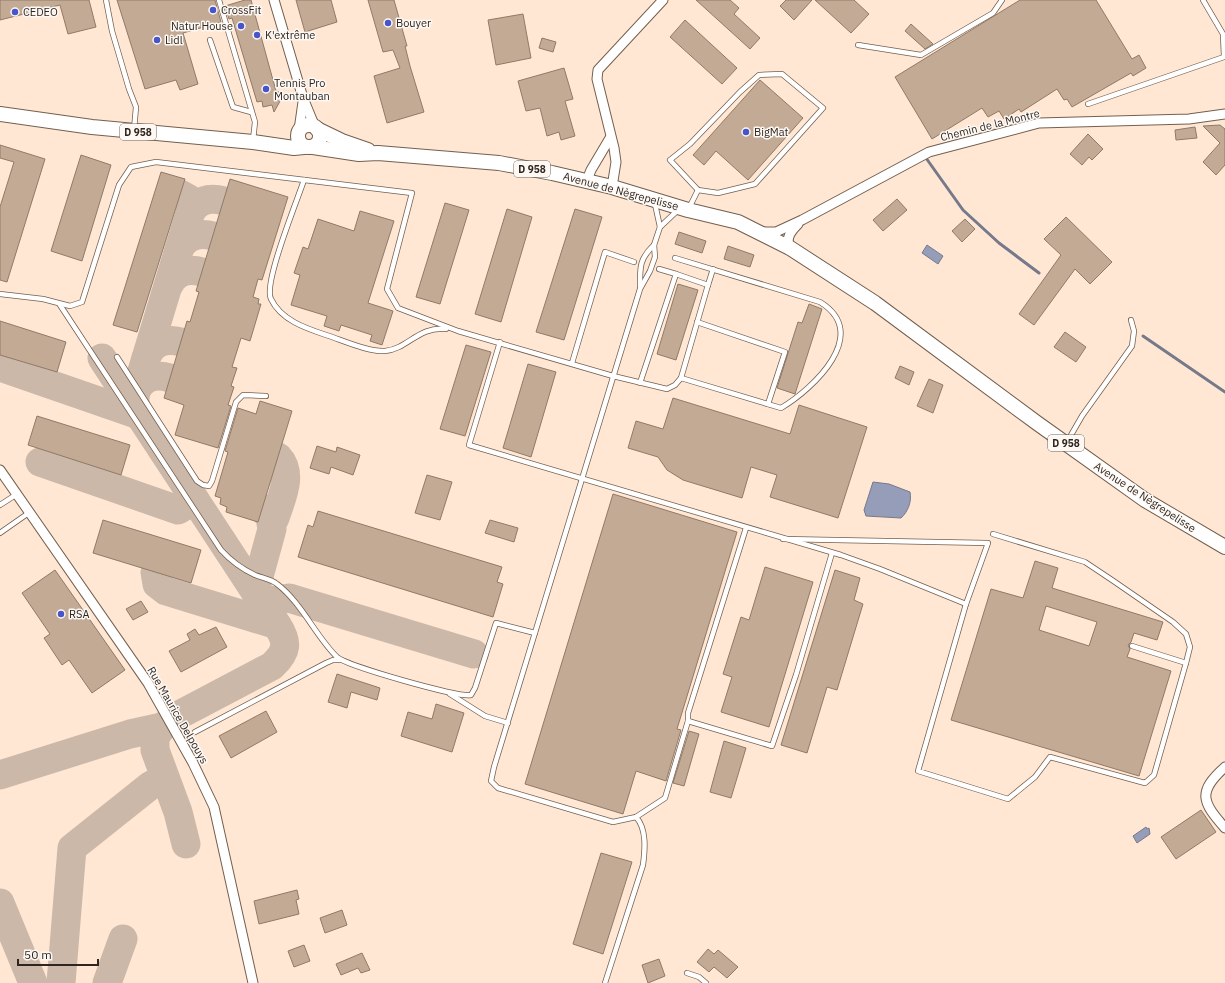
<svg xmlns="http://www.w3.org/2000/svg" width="1225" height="983" font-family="'IBM Plex Sans',sans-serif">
<rect width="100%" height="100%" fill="#ffe7d4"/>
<g fill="#959db9" stroke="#76798a">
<polygon points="927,245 943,256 938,264 922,253"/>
<path d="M873,482L889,484L910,492C912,501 908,512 901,518L866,516L864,510Z"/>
<polygon points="1146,827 1147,829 1149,828 1150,834 1137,843 1133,836"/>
</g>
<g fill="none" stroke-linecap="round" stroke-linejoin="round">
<g stroke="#76798a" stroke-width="3">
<polyline points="926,158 963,210 999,243 1039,273"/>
<polyline points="1143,336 1225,392"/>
</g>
<g stroke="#ccb8a8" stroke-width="29">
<path d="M190,214C197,200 209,197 224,201"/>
<path d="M179,250C185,236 199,232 213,236"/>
<path d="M169,285C175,271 188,268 202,272"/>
<path d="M146,358C153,342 165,338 181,342"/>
<polyline points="0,367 139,415"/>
<path d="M136,391C143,377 155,373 170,378"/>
<path d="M139,415C135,407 134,401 136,391L191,210L189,199L180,194"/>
<polyline points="40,462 178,510 195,500"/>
<path d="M275,518C281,499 294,474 278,457"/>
<polyline points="155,572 157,584 166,591 277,625"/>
<polyline points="255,591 272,529 270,517 262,508"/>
<polyline points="261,602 289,598 474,654"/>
<polyline points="162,727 155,737 155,750 178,812 186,844"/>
<path d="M0,775L130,734L162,727L179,715L272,666C288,651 288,642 277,625L102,358"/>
<polyline points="0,903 33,983"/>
<polyline points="61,983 72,848 151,785"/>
<polyline points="107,983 123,939"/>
</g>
</g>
<g fill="#c3aa94" stroke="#8f7a69" fill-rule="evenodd">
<polygon points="0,0 89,0 96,27 68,34 60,5 0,20"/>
<polygon points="117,0 215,0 221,22 183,33 198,84 180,90 176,80 145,89"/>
<polygon points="245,0 251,0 276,91 284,94 274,112 272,105 263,107 262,101 257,102 232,18 229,19 225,6"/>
<polygon points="296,0 331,0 337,22 305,32"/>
<polygon points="368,0 394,0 407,46 405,46 410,66 424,112 387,123 374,76 400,68 393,50 383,52"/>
<polygon points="696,0 730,0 739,8 734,14 760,38 750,49"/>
<polygon points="786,0 812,0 794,20 780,6"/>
<polygon points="815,0 854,0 869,14 851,33"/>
<polygon points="1020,0 1096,0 1132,59 1139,55 1146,68 1133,76 1131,73 1072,107 1067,99 1064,100 1057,89 1021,112 1019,109 1004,119 999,111 988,117 982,108 932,139 895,77"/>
<polygon points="523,14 531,58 496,65 488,20"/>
<polygon points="685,20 737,68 722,84 670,37"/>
<polygon points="911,24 933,44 925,49 905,31"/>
<polygon points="542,38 556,42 553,52 539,48"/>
<polygon points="564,68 573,99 565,101 575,136 561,140 559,132 547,136 540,108 526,111 518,81"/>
<polygon points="760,80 803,118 748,180 716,151 704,165 693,155"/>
<polygon points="1220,125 1225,129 1225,165 1216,175 1203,162 1220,143 1203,126"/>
<polygon points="1195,127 1197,138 1176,140 1175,130"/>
<polygon points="1088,134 1103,149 1092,160 1089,157 1082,165 1070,154"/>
<polygon points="0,145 45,159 7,282 0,280 0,207 14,162 0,158"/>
<polygon points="81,155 111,165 82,261 51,251"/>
<polygon points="161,172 185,179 137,332 113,325"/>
<polygon points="230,179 288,197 262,280 258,279 253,297 259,299 258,304 261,304 250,341 241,338 232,367 237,368 231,386 234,387 228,405 231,406 218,448 175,435 184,405 164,398 187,321 190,322 199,292 196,291"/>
<polygon points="897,199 907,210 883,231 873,220"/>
<polygon points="445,203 469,210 440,304 416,297"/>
<polygon points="507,209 532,217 501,322 475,314"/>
<polygon points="575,209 602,217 564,340 536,332"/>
<polygon points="360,211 394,221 368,303 393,311 382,345 370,341 372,335 341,325 339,331 324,326 327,316 291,305 300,275 294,273 303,247 308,249 318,219 354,231"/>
<polygon points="1066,217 1112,262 1090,284 1075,269 1034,325 1019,314 1061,255 1044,239"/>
<polygon points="965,219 975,229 962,242 952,231"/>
<polygon points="679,232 706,241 702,253 675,244"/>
<polygon points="728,246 754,255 750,267 724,259"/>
<polygon points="678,284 698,290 676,360 657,354"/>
<polygon points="809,304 822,309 795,394 777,388 798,322 802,323"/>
<polygon points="0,321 66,342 57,372 0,355"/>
<polygon points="1065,332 1086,347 1076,362 1054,347"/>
<polygon points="466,345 491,352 465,436 440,429"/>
<polygon points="528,364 556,372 531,457 503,448"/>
<polygon points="900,366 914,372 909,385 895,378"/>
<polygon points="929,379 943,385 933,413 917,406"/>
<polygon points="673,398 790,434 799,405 867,427 838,518 770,497 777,475 751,467 742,498 683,480 667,470 658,457 628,448 636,421 663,429"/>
<polygon points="260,401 292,411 258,522 226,512 227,507 220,504 221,498 215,496 228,452 225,451 238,408 256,414"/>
<polygon points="37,416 130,445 121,475 28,445"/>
<polygon points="317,446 336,452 337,447 360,455 353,475 331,467 329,474 310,468"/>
<polygon points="427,475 452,482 440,520 415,513"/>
<polygon points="613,494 737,532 677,729 681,730 666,781 636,771 623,814 525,784"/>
<polygon points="318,511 502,567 497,582 503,584 493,617 298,557 308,525 313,527"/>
<polygon points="103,520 201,550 191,583 93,553"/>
<polygon points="490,520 518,528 514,542 485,533"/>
<path d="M1035,561L1058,568L1052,588L1163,622L1157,640L1134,633L1131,642L1128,645L1130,649L1127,657L1171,671L1139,776L951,720L991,589L1023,598ZM1046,606L1097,622L1089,646L1039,630Z"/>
<polygon points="765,567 813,582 769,727 721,712 732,677 723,674 741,617 749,620"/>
<polygon points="55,570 125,670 92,693 69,660 62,665 44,638 50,634 22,593"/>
<polygon points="835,570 860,578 854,600 863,604 837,690 827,687 807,753 781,745"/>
<polygon points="141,601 148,612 133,620 126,609"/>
<polygon points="216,627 227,647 181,672 169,651 190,640 187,634 195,629 199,635"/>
<polygon points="337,674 380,688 377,700 351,692 347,708 328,702"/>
<polygon points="436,704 464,713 452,752 401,736 408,712 432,719"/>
<polygon points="266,711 277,732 231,758 219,736"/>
<polygon points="689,731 699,734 684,786 673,783"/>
<polygon points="724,741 746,748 731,798 710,792"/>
<polygon points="1201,810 1216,832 1176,859 1161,837"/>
<polygon points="601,853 632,862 603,954 573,944"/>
<polygon points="297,890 299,899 296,900 299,914 259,924 254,901"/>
<polygon points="342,910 347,925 325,933 320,918"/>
<polygon points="304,945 310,961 294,967 288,951"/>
<polygon points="708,949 714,954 718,950 738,967 727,978 714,967 709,972 697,962"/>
<polygon points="362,953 370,970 361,973 358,968 341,975 336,964"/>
<polygon points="659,959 665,976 648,983 642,965"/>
</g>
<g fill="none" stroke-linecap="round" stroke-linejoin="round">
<g stroke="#735f4e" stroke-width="6">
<g id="lane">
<polyline points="106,0 112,31 129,89 136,107 134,130"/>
<polyline points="219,0 255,122 253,140"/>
<polyline points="210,40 233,107 251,112"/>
<polyline points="858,45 921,55 993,13 1002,0"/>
<polygon points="782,74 823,108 755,184 718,193 698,190 670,160 690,144 740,92 759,75"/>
<polyline points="1088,104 1224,57 1223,34 1203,0"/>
<path d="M304,180C297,201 263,284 271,299C281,320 305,328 326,335C342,340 368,352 385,351C408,349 418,326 446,329"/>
<polyline points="655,204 660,227"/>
<polyline points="689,208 698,190"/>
<polyline points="678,210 660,227 654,245 655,257 650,271 640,289 494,767 491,781 498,788 613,822 636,817 665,798 688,721 688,713 746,528"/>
<path d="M675,258L820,302C872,334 813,389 781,408L681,378"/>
<polyline points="708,285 713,269"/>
<path d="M640,287C640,268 639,259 654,245"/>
<polyline points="0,294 43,299 70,306 82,302 119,185 131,167 156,162 412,193 387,289 398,308 458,331 613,376 667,389 675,385 681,378 708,285 676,274"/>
<path d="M60,305L221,550C231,561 242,569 255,575C262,578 271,579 277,584C302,603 316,637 337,657C347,666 459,698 471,695L475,688L496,623L535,633"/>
<polyline points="697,322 785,352 768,404"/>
<polyline points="500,342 469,445 841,555 880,569 966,604"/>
<polyline points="117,357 197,481 203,485 209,486 212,481 236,402 243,395 266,396"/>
<polyline points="572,363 605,252 634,262"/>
<polyline points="640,383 676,274 659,269"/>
<polyline points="1067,442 1082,416 1132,346 1134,331 1131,320"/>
<polyline points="0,505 17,494"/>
<polyline points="0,533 30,512"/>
<polyline points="783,539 988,543 966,604 918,771 1008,799 1035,777 1050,757 1145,783 1154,775 1186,663 1190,647 1186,634 1173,622 1112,580 1085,562 993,534"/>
<polyline points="1132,646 1186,663"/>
<polyline points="450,694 485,716 508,723"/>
<polyline points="688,721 772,746 796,675 832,553"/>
<polyline points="195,732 326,663 333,660 341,660"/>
<polyline points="687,973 699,977 706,983"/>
<path d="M605,983L643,865C645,850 647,829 636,817"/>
</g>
</g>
<g stroke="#735f4e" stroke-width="11">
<g id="street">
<polyline points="274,0 303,98 315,127"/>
<polyline points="299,130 303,102"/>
<polyline points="587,180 591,170 610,138"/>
<polyline points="612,187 616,162 614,148 597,79 598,70 663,0"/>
<polyline points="762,232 776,232 802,220 929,152 1039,123 1189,119 1225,114"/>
<path d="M790,248C785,238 791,231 798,224"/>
<polyline points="0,470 148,683 193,763 214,807 253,983"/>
<path d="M1225,767C1197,792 1202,802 1225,828"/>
</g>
</g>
<g stroke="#735f4e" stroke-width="16">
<g id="primary">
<polyline points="0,114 92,127 253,142 294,148 304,147"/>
<circle cx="309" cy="136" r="11"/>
<polyline points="317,129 342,141 368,150"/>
<polyline points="313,147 359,154 378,153 499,163 552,173 612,187 688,210 738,222 790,248 875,303 1037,423 1145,500 1225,547"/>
</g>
</g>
<use href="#lane" stroke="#fff" stroke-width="4.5"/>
<use href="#street" stroke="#fff" stroke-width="9"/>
<use href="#primary" stroke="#fff" stroke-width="14"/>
</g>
<g fill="#4854c9" stroke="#fdf8f4" stroke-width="1.5">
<circle cx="213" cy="10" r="4"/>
<circle cx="15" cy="12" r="4"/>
<circle cx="388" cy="23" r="4"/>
<circle cx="241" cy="26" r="4"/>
<circle cx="257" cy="35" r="4"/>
<circle cx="157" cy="40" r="4"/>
<circle cx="266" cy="89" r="4"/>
<circle cx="746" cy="132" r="4"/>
<circle cx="61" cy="614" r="4"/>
</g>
<g text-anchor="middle" stroke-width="3" stroke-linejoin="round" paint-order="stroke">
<g fill="#fdf8f4" stroke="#6c645e" stroke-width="1">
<rect x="120" y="124" width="36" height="16" rx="3"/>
<rect x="514" y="161" width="36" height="16" rx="3"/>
<rect x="1048" y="435" width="36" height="16" rx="3"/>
</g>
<g font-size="10" font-weight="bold" fill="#2e251e">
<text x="138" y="136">D 958</text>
<text x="532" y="173">D 958</text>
<text x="1066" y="447">D 958</text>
</g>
<g font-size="11" fill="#2e251e" stroke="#fdf8f4" text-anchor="start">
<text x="221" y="14">CrossFit</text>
<text x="23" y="16">CEDEO</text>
<text x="396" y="27">Bouyer</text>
<text x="233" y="30" text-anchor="end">Natur House</text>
<text x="265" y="39">K'extrême</text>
<text x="165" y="44">Lidl</text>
<text x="274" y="87">Tennis Pro<tspan x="274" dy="13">Montauban</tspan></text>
<text x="754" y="136">BigMat</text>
<text x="69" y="618">RSA</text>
</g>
<g font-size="11" fill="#2e251e" stroke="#fdf8f4">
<text transform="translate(990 125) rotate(-14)" y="4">Chemin de la Montre</text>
<text transform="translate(621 191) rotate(15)" y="4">Avenue de Nègrepelisse</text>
<text transform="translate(1145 497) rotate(33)" y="4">Avenue de Nègrepelisse</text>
<text transform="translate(178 715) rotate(60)" y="4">Rue Maurice Delpouys</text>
</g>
</g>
<path d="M18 959v6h80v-6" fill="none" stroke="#2e251e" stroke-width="2"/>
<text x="24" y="959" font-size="12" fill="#2e251e" stroke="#fdf8f4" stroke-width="3" paint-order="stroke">50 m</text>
</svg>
